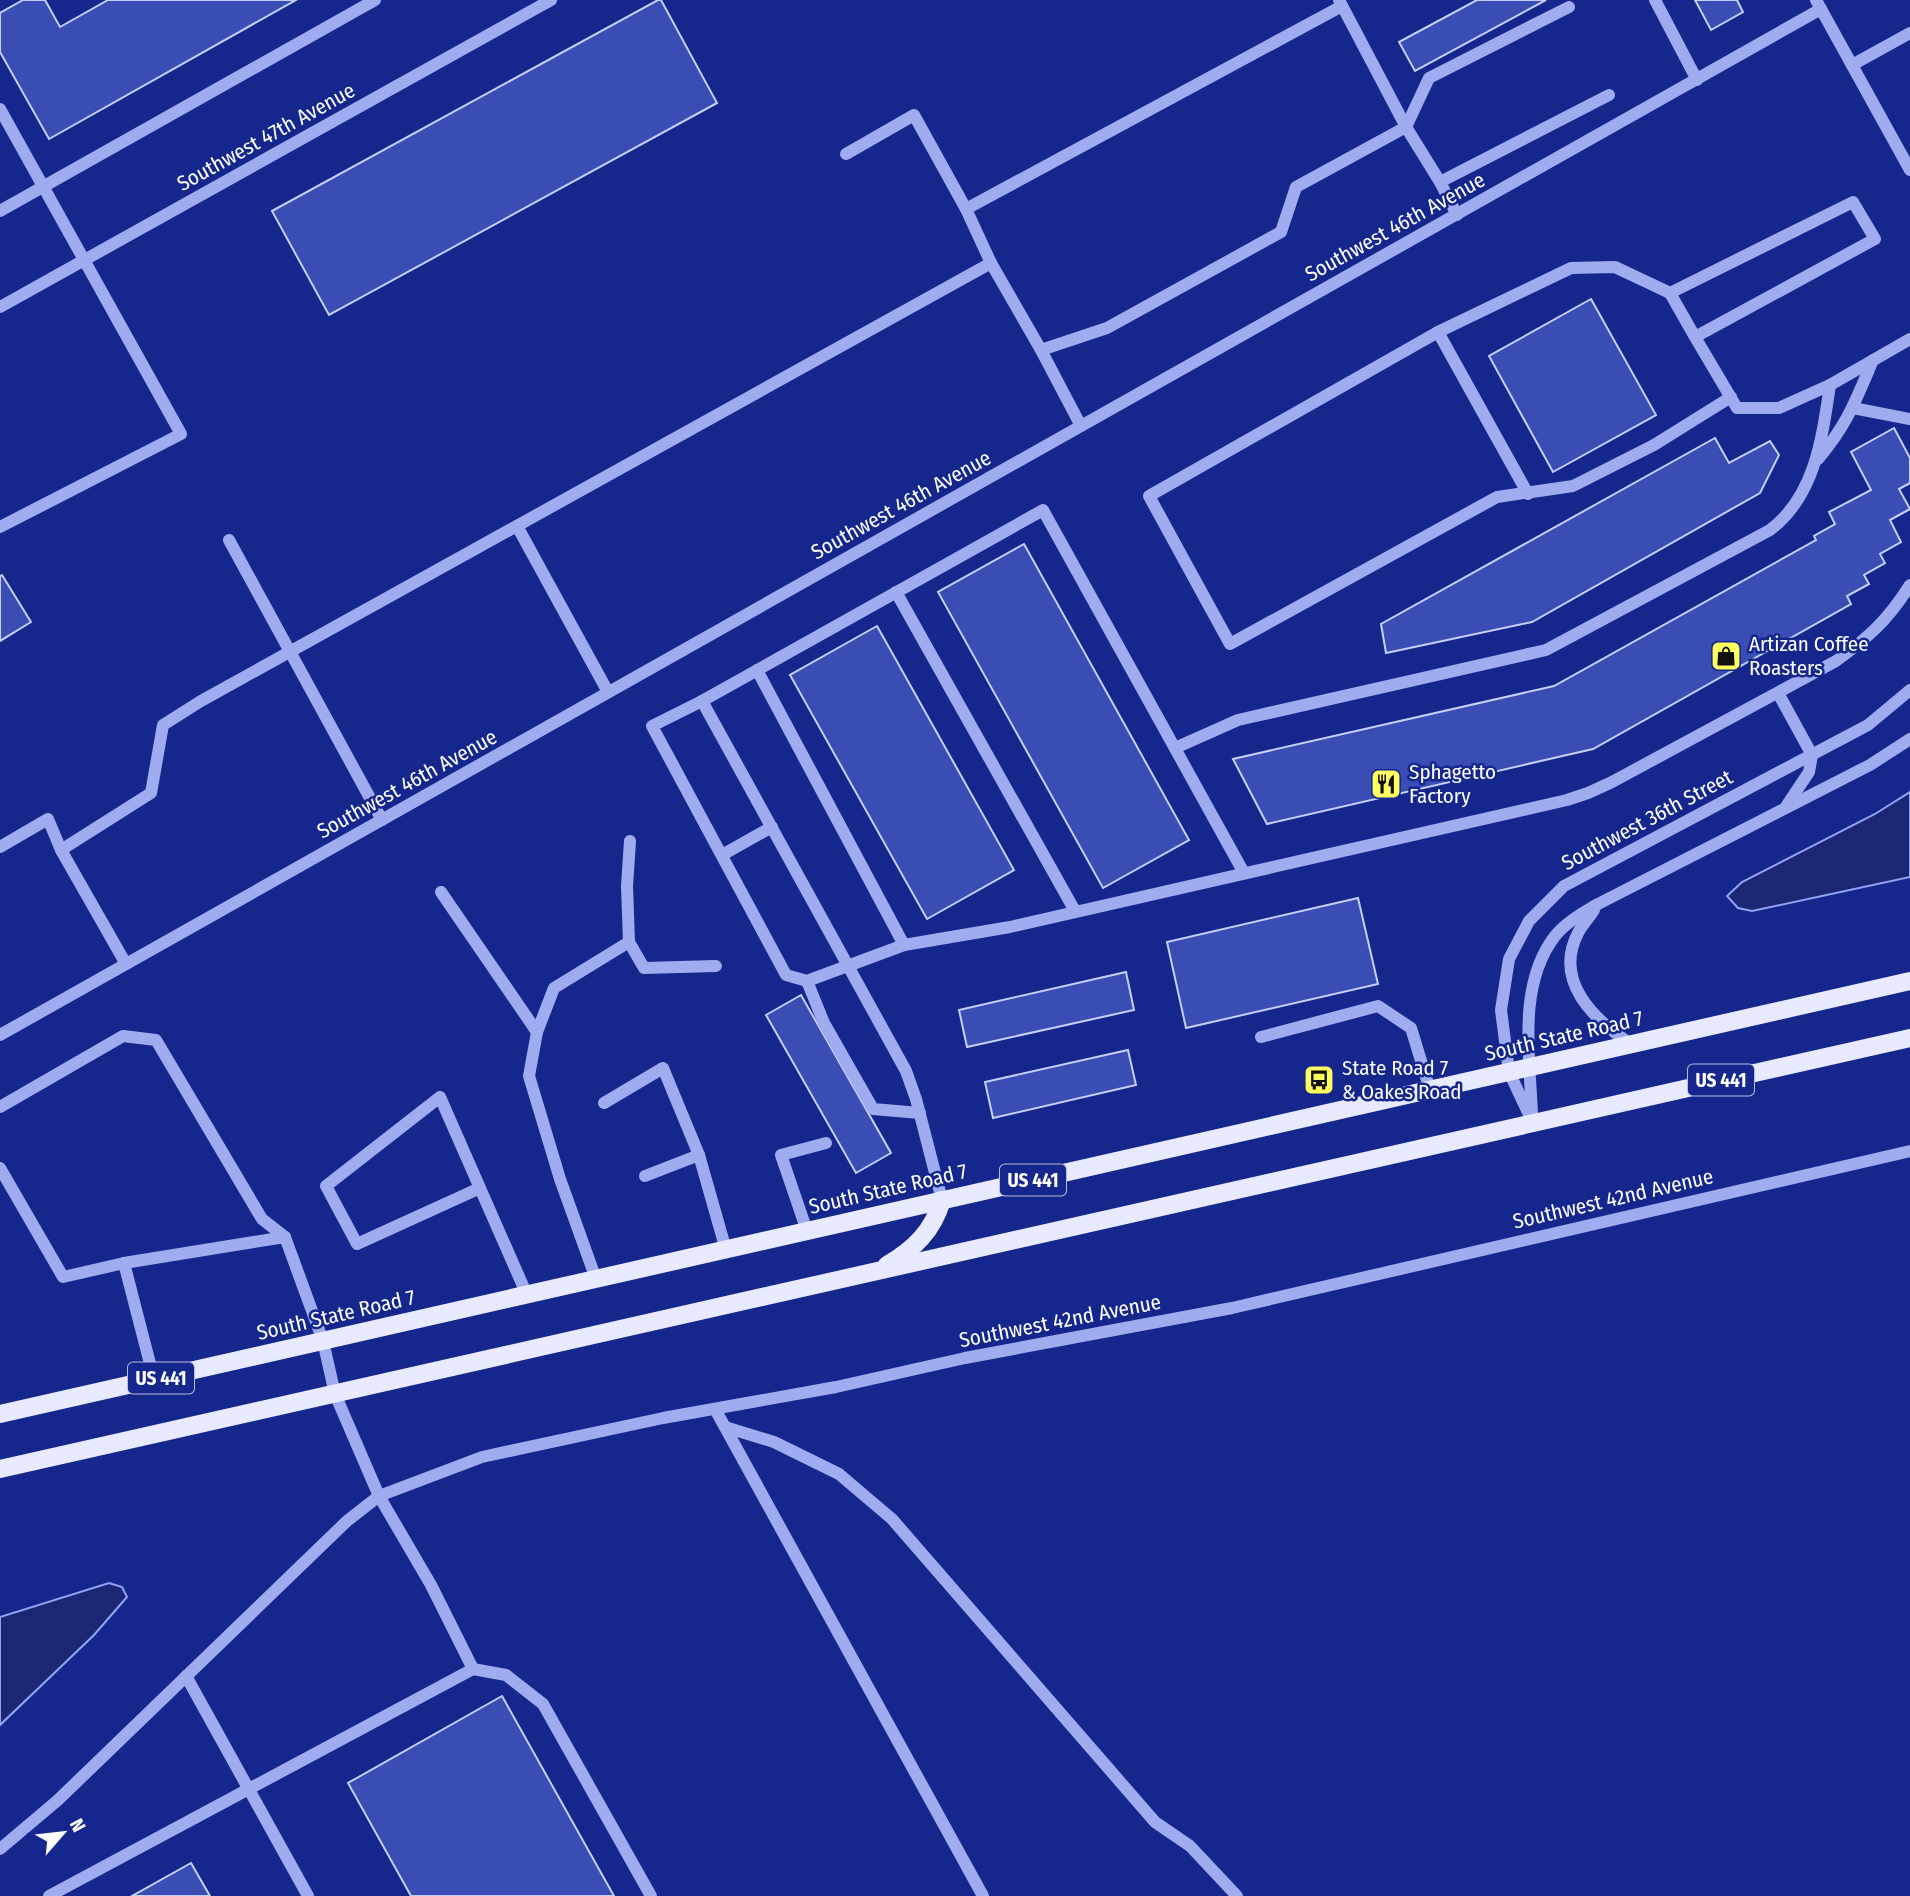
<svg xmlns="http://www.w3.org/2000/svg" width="1910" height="1896" font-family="'Fira Sans Condensed',sans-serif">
<rect width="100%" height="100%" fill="#15278d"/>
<g fill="#1b2775" stroke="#92a3f3" stroke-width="2">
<polygon points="1910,792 1910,877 1752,911 1738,908 1727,896 1742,882 1875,814"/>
<polygon points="109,1583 122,1587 127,1597 94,1635 0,1725 0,1617"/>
</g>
<g fill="#394db4" stroke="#c6cffb" stroke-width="2">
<polygon points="23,0 45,0 60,27 108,0 296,0 49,139 0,52 0,13"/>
<polygon points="658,0 661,0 717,103 329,315 272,211"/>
<polygon points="1477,0 1546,0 1415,71 1399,42"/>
<polygon points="1695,0 1737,0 1743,12 1711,30"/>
<polygon points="1591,299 1656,415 1553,472 1489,356"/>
<polygon points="1894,428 1910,458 1910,483 1899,489 1910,509 1890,520 1901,542 1880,554 1885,563 1864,575 1869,584 1847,596 1851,604 1593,749 1267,824 1233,759 1554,686 1816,540 1814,536 1835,524 1829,512 1871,490 1851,452"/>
<polygon points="1715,438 1729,463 1770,441 1779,455 1760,493 1532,622 1386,653 1381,624"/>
<polygon points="1024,544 1189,840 1103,888 938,592"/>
<polygon points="2,575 31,622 0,641 0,576"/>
<polygon points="877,626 1014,870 927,919 790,675"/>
<polygon points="1358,898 1378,984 1186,1028 1167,942"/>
<polygon points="1126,972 1134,1010 967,1047 959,1010"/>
<polygon points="801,995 891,1153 856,1173 766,1015"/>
<polygon points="1128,1050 1136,1085 993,1118 985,1082"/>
<polygon points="502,1696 614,1896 411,1896 348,1783"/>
<polygon points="191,1863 210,1896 132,1896"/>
</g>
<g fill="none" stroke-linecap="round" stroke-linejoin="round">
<g stroke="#a0acf0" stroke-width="12">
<polyline points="1339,0 1406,127 1440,182 1609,95"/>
<polyline points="1655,0 1697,80"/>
<polyline points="1816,0 1910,170"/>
<polyline points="1342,6 966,209 991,263 1041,350 1107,328 1281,232 1296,187 1406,127 1429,78 1569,7"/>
<polyline points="1852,65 1910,33"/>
<polyline points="0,109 181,434 0,527"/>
<polyline points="846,154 914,115 966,209"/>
<polyline points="1440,182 1457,215"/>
<polyline points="0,211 375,0"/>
<polyline points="1670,293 1615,267 1571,268 1438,332 1149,496 1230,644 1497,497 1573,486 1654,445 1731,397"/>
<polyline points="0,307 551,0"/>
<polyline points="1438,332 1528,494"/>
<polyline points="1695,337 1670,293 1853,202 1875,239 1695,337 1737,408 1779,408 1830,385 1910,339"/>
<polyline points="1041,350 1081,426"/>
<polyline points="1853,408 1910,419"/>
<path d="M1818,459C1847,425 1856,400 1873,360"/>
<polyline points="517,526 608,692"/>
<polyline points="229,540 382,820"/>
<polyline points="896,592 1075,911"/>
<polyline points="757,670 904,945"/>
<polyline points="1778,693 1812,755 1809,772 1787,805"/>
<polyline points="702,701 906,1071 916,1099 942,1200"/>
<path d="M1175,748L1238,720L1546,650L1770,530C1815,496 1822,439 1830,385"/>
<polyline points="0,847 48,819 61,850 151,793 163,725 201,701 991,263"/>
<polyline points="61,850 126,964"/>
<polyline points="722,855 772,827"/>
<path d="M1244,873L1043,510L702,701L652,726L786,975L807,981L904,945L1010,927L1567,800L1588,793L1612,782L1836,661C1869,637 1888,620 1910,585"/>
<polyline points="441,892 537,1032"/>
<path d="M1594,910C1589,918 1582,925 1578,933C1553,981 1594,1020 1631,1044"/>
<polyline points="629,942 644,968 716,966"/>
<polyline points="807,981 824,1023 873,1109 920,1113"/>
<polyline points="0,1035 1821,9"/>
<polyline points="1261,1037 1378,1006 1411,1028 1430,1090"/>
<polyline points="604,1103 663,1068 699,1155 726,1250"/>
<polyline points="0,1107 123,1036 156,1040 262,1219 285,1237"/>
<path d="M1532,1115C1530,1058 1517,985 1555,936C1566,922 1583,913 1598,904L1870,765L1910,739"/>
<polyline points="1533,1123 1509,1072 1501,1010 1509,959 1529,921 1564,886 1868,725 1910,690"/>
<polyline points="0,1168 63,1277 124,1263 154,1379"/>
<polyline points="645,1176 699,1155"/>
<polyline points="480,1188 357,1244 326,1186 440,1097 527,1295"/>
<polyline points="807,1231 781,1155 826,1143"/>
<polyline points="124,1263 285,1237 323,1341 335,1394 379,1496 482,1457 663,1418 836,1387 965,1358 1232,1308 1910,1151"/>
<polyline points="596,1279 560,1179 529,1076 537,1032 554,988 629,942 627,886 630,841"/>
<polyline points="715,1409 983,1896"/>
<polyline points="725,1427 774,1442 839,1474 892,1519 1155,1822 1190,1846 1237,1896"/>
<polyline points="473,1669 506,1675 543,1704 651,1896"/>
<polyline points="186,1676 308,1896"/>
<polyline points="0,1849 58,1800 347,1521 379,1496 431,1585 473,1669 49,1896"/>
</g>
<g stroke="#e8eaff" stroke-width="18">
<path d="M887,1265C914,1249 933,1231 942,1200"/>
<polyline points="0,1414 1910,981"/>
<polyline points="0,1469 1910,1038"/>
</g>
</g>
<defs>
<g id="shop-square" transform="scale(1.575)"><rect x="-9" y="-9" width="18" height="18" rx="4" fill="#ffff5e" stroke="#15278d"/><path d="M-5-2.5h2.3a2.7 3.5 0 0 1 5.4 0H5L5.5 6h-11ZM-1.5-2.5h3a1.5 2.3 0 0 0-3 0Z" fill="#111"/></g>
<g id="restaurant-square" transform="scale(1.575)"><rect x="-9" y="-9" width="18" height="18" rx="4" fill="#ffff5e" stroke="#15278d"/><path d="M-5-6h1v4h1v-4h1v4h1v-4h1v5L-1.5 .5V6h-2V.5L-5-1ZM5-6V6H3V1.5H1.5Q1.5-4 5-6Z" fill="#111"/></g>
<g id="bus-square" transform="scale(1.575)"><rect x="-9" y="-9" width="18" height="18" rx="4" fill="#ffff5e" stroke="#15278d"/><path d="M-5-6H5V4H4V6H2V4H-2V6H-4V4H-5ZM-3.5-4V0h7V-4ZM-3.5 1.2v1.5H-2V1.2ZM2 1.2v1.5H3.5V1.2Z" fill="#111"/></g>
</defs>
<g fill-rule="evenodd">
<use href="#shop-square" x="1726" y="656"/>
<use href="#restaurant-square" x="1386" y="784"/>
<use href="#bus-square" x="1319" y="1080"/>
</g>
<g text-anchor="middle" stroke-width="5" stroke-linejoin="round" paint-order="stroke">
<g fill="#15278d" stroke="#b9bedd" stroke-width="2">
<rect x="1688" y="1064.5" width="66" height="31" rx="5"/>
<rect x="1000" y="1164.5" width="66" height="31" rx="5"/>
<rect x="128" y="1362.5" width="66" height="31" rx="5"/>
</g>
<g font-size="19" font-weight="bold" fill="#fff">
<text x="1721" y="1087">US 441</text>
<text x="1033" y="1187">US 441</text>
<text x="161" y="1385">US 441</text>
</g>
<g font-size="21" fill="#fff" stroke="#15278d">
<text transform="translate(266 137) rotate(-29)" y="7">Southwest 47th Avenue</text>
<text transform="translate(1395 227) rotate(-29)" y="7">Southwest 46th Avenue</text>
<text transform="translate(901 505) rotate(-29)" y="7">Southwest 46th Avenue</text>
<text transform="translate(407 784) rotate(-29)" y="7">Southwest 46th Avenue</text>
<text transform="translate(1647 820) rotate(-28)" y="7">Southwest 36th Street</text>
<text transform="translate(1564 1036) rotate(-13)" y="7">South State Road 7</text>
<text transform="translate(888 1189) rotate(-13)" y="7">South State Road 7</text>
<text transform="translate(1613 1199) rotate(-13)" y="7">Southwest 42nd Avenue</text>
<text transform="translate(336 1315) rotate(-13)" y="7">South State Road 7</text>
<text transform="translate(1060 1321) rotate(-11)" y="7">Southwest 42nd Avenue</text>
</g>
<g font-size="21" fill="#fff" stroke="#15278d" text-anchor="start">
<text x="1749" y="651">Artizan Coffee<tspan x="1749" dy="24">Roasters</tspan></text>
<text x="1409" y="779">Sphagetto<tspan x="1409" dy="24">Factory</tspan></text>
<text x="1342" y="1075">State Road 7<tspan x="1342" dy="24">&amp; Oakes Road</tspan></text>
</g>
</g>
<g transform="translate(63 1833) rotate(62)" stroke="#15278d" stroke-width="5" paint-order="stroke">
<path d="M0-5L12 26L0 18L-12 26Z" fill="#ffffff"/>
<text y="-10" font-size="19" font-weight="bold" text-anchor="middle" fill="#ffffff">N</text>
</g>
</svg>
